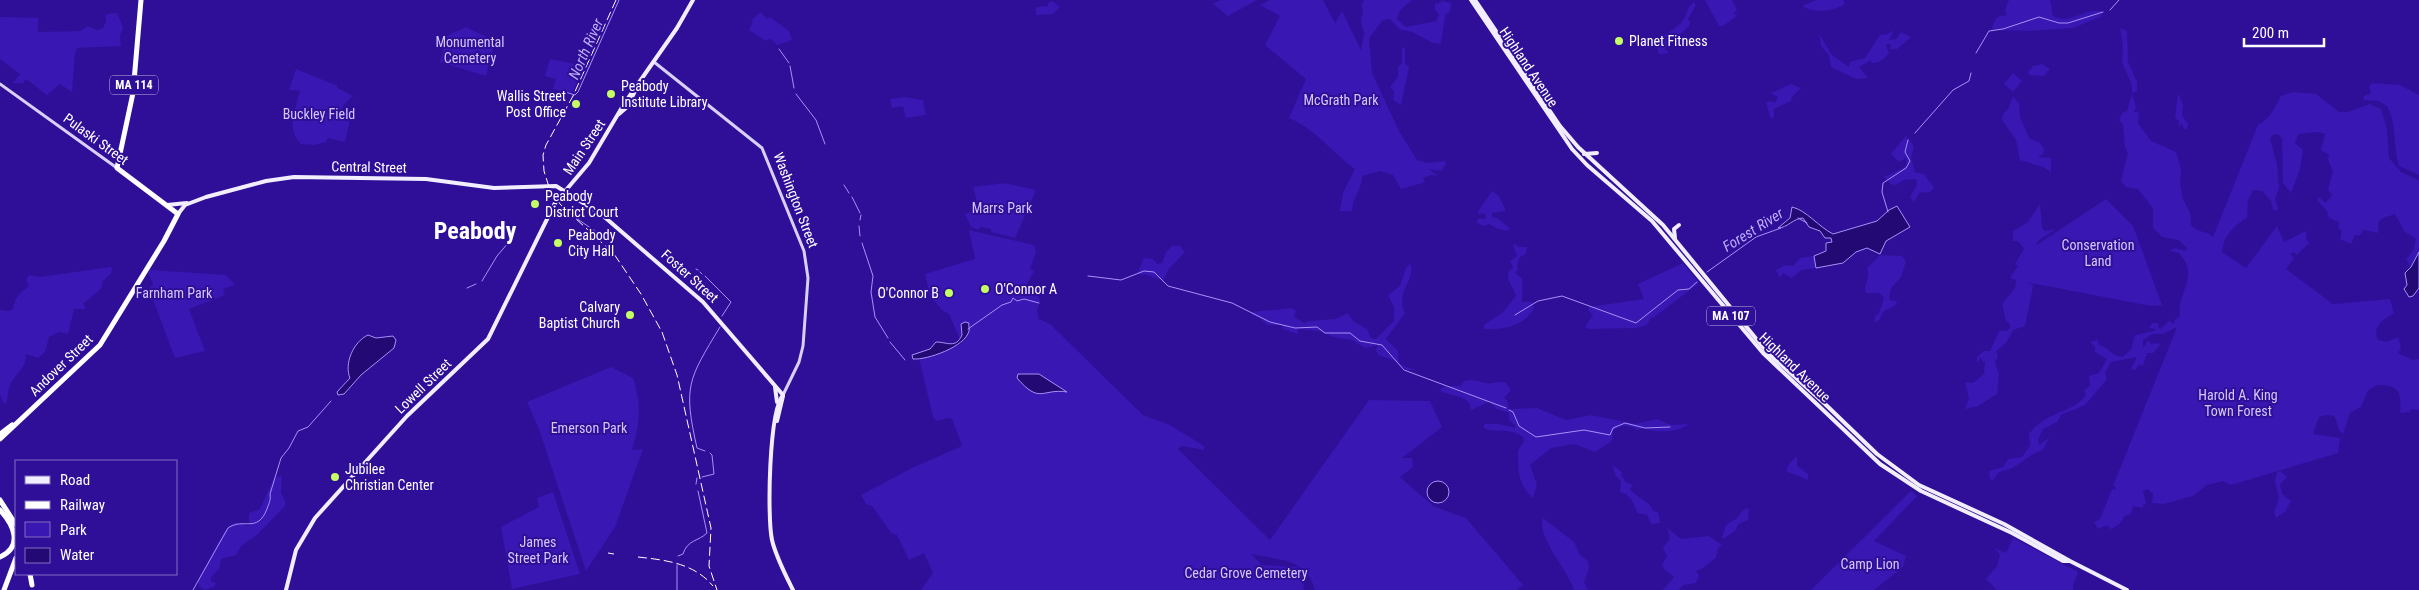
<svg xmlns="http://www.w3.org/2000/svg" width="2419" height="590" font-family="'Roboto Condensed',sans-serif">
<rect width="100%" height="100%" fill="#2f0f98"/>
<g fill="#3817b2">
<polygon points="1221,0 1257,0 1228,16 1213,4"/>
<path d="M1270,0H1323L1335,23L1342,11L1361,50L1364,33L1361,21L1363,10L1361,6L1364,0H1412L1400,10L1397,19L1406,27L1436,21L1439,15L1435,9V4L1442,2L1440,0L1451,3L1450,12L1446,14C1443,23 1443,38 1440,44L1433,43L1412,32L1399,29L1390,19L1383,20L1369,38L1372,73L1399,131L1417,160L1428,163L1445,161L1446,164L1441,171L1429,169L1438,176L1431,175L1423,178L1425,182L1401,189L1393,175L1380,171L1362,176C1363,187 1352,198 1352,211H1340L1343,193L1355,169C1331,152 1317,130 1289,118L1306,79L1265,45L1280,16L1260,5Z"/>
<polygon points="1705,0 1732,0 1737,10 1734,13 1737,16 1723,26 1719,26"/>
<path d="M1816,0H1843L1845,4C1834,11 1813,14 1802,6Z"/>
<path d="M2009,0H2050L2053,16C2070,25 2084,8 2101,11L2103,13L2100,17L2073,28L2030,31L1993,30L1992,27L1997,17L2007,15L2005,10Z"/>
<polygon points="1052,1 1060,7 1053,14 1036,15 1036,7 1048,6 1048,3"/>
<path d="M1694,2L1696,5L1688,19L1690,22L1689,26L1665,49L1669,53L1659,54L1655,41C1664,35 1678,28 1684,19C1689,12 1685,9 1694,2Z"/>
<polygon points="761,12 767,19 770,17 789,31 792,40 777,45 770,38 766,41 749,30 753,22 751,20"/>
<polygon points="112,13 117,13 123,27 120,36 121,46 77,48 75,53 72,92 60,84 47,95 26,79 23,83 13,83 20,74 0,59 0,17 38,18 38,32 80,31 88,26 97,30 103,28 106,21 105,15"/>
<polygon points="466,27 495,41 486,76 440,62 447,36"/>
<path d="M2120,28L2127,31L2128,62L2137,82V91L2132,94L2136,108L2133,113L2139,111L2138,123L2151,141L2176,152L2181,169L2180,184L2183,199L2190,213L2191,225C2197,233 2206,230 2213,237L2258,125C2270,119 2275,107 2281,96L2293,92L2316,94L2339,112H2348L2370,104L2381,109L2387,129L2389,158L2401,172L2419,180V252L2411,267L2406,259L2413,251L2416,239L2404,231L2395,214L2381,219L2378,223V233L2364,230L2359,236L2355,235L2351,244L2340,239L2342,231L2338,228L2339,222L2329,218L2327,211L2317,200L2319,197L2325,203L2332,195L2328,190L2333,171L2328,160L2329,155L2321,150L2325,134L2319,132L2298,134L2295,143L2303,150L2300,169L2291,193L2283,183L2282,139L2279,135L2274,134L2270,138L2277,165L2279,188L2275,199L2278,209L2276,211L2273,209L2271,201L2262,191L2253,190L2248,200L2247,218C2234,225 2223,237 2222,252L2246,268L2277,226L2284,242L2306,231V239L2309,243L2297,255L2294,252L2290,254L2294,258L2286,269L2333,304L2390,299L2394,314C2383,318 2372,327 2378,340L2387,342L2398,337L2401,347L2398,353L2413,360L2419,359V410L2412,409L2410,412L2400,413C2402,392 2399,385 2377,385L2368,390L2361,407L2350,413L2343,434C2336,429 2338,422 2334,416L2326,415L2319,417L2313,434L2340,438L2338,453L2231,485L2223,481L2207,485L2193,496L2164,504L2152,503L2153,494L2148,489L2143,491L2146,504L2143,505V508L2133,506L2131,514L2124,516C2123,522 2115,528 2110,529L2108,525L2098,529L2094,522L2100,519L2112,489L2115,490L2116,488L2113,486L2177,327L2163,334H2152L2143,340V347L2145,346L2148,340L2151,344L2159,343L2160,345L2153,353H2147L2143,366L2140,364L2135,370L2131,369L2137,357L2111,362L2105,373L2107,379L2085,405L2061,415L2057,422L2043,429L2038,440L2039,445L2049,438L2043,450C2026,455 2017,470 1999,472L1993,480L1990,479L1989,471L2003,467L2008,459L2022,457L2030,445L2029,434C2046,410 2076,413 2086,394L2084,391L2090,385L2089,376L2099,373L2107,359L2095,352V347L2090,342L2098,340V344C2108,347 2111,356 2123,357L2131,349L2135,335L2154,331L2155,329L2149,328L2152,323H2158V327L2161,329L2169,321L2174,324L2175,320L2180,316C2176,292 2201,277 2179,253L2169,251L2175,248L2186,251L2187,248L2178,240L2162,237L2153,228V208L2138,189L2126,187L2121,181L2128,153L2125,147L2123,124L2119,120L2122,113L2127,111L2132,94V85L2122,62L2123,46Z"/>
<path d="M1891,31L1893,32L1889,40L1896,39L1901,32L1911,37L1897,49H1891L1890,44H1887L1886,46L1889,53C1885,58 1878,64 1872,63L1871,60L1859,67L1868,78L1856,79L1831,67L1829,55L1821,46L1819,34L1832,55L1849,67L1850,62L1865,58L1880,35L1888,34Z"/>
<polygon points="1402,47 1405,49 1405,63 1409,68 1401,105 1393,100 1394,92 1390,87 1398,77 1398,67 1402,63"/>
<polygon points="550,59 571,63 583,69 572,93 553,89 556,79 545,76"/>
<polygon points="2042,64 2050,69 2044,76 2029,75 2028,72 2033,66"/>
<path d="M296,69L338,86L337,88L353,96L343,105L342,111L351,115L345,142L328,138L326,142L314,145L301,144C286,128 295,111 300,91L289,90Z"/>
<polygon points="2013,73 2022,81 2013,92 2004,84"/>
<path d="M2372,83L2400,85L2419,95V175L2399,166C2393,147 2397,124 2387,106L2378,101L2363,100L2364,96L2371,93L2369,87Z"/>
<polygon points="1791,84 1801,88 1792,97 1791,101 1774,109 1774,117 1771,119 1766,103 1770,101 1775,103 1778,97 1771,93"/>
<polygon points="2178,93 2183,105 2182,116 2188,123 2187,130 2184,129 2182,123 2179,127 2179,121 2175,118"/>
<polygon points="2013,96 2019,104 2020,117 2029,138 2040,143 2044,149 2043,154 2038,157 2051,158 2051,172 2043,167 2020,160 2016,140 2002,120 2003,114 2008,109"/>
<polygon points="905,97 923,100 926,115 906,118 903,106 892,108 890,99"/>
<polygon points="1906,136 1914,146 1911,158 1915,172 1924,174 1934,188 1930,192 1919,193 1914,202 1910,197 1917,185 1916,179 1904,180 1896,185 1891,184 1884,177 1907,166 1906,158 1899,162 1891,154"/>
<polygon points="1005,183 1036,190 1015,238 991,232 991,229 980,227 979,230 971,227 965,214 979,209 973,187"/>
<polygon points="1492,191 1499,196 1506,211 1492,213 1492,217 1497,218 1510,228 1507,231 1498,229 1489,224 1484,226 1476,222 1479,218 1486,219 1485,214 1477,213"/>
<polygon points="2106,199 2133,226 2162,305 2151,306 2026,282 2032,284 2033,287 2025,326 2013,330 2006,343 1996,351 1998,357 1995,362 1999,374 1997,394 1978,406 1965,409 1969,398 1965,382 1973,383 1984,374 1985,362 1982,361 1981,357 1977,364 1977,357 1984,351 1990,351 1999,331 2006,331 2010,328 2010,324 2006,321 2002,304 2015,288 2016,280 2010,278 2018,266 2015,264 2024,249 2018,241 2013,241 2013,231 2028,222 2040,204 2042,228 2045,231 2056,229 2039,240 2035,246"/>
<path d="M969,230L1034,245L1036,252L1030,269L1034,271L1023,292L1034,290L1040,300L1037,312L1039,319L1050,324L1143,415L1170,425L1204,446V450L1182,446L1178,449L1270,540L1369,400L1430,401L1442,427L1402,458H1412L1413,467L1400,477L1433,506L1466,518L1523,585L1517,590H1315C1307,558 1278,560 1251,554L1262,565L1297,567L1302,570L1304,590H921L933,573L924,553L909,560L897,535L891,533L872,506L866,504L861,495L914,467L962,446L952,419L948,418L936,421L933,417L919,358L962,344L949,314L942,310L930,296L925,274L975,259Z"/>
<path d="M1515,244L1519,247H1527L1526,254L1520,257L1517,265L1518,270L1515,273L1522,278V302H1532L1534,308C1524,327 1502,330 1483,329L1484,325L1502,313L1516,296C1512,284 1502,277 1513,267L1510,261L1517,256L1513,245Z"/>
<polygon points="1172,246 1180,246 1185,252 1168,270 1163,281 1148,275 1137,274 1144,258 1153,259 1157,264 1162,263 1166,252"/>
<path d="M1880,255L1902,256L1906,261L1901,277L1891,288L1889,300L1896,301L1897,304L1883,312L1880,319L1874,323L1875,316L1879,313L1884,298L1880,293H1866C1863,283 1871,280 1867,268Z"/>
<polygon points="1814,256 1816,268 1801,270 1792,278 1783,273 1780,278 1776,270 1785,265 1793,266 1800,258"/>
<polygon points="1683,263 1699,283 1653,318 1651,317 1647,325 1636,328 1589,329 1585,327 1593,315 1588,310 1589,307 1644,299 1638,284"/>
<path d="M1410,264C1417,279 1394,292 1405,313L1386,339L1398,351L1399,363L1406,367L1416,370H1407L1393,360L1378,355L1376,350L1378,345L1365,348L1352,340L1333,337L1320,331L1298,329V334L1283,329L1282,325H1267L1260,318L1251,314L1252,312L1292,308L1296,311L1294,317L1304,323L1309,321L1335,319L1348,313L1354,322L1367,329L1371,338L1376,339L1394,321V307L1388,295L1400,286L1406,268Z"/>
<path d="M110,267L112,268L111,274L103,281L101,289L83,304L86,309H74L68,334L59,332L49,337L45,352L38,358L26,354C26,370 16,372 10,385C7,390 9,397 6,404L3,402L0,395V310L9,311L13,309C15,297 20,293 29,286L26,280L29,275L40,277Z"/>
<polygon points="150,270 226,275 235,285 223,289 225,295 189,309 205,351 175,358 149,289 153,284 148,273"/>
<path d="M611,367L633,378C642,405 640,422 632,450L643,449L615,527L586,571L539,429L527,402Z"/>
<path d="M1469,380C1476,380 1479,381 1485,383C1492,385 1499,380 1506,383L1511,390L1504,398L1507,400L1509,409L1537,408L1566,420L1591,415L1635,424L1657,419L1671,425L1689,424C1679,433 1655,433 1644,428L1637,430C1631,424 1619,425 1613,431L1612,441L1595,452L1574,444L1551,448L1530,465L1537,485L1533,498C1517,485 1518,468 1518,450L1524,442L1523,437C1510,426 1493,435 1483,427L1485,424H1499L1515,428V425L1509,420V413L1497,409L1489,402L1471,410C1470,393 1450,398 1439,390L1445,386H1461L1464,381Z"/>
<polygon points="1797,456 1797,466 1808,474 1808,480 1786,471 1789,464"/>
<path d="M1612,465L1622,472L1621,475L1626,482L1633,485L1630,489C1637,499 1651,501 1653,511L1658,512L1660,523L1651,524L1647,515L1637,513C1635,504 1629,493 1620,492L1621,481L1616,476Z"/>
<polygon points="2281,471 2287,477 2280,485 2282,494 2291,501 2285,512 2276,518 2274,512 2279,499 2275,481 2277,472"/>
<path d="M282,476L281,493L285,501V506L258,534L241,546L236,555L221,559L219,569L211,577V581L216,583L214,587L204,590L199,586L198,580C205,570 224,525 234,523C239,521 244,525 249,526V513L260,509L274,478Z"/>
<polygon points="1911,491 1917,496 1874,541 1906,556 1903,567 1874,590 1811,590"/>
<polygon points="553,492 580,574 512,589 501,527 539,507 537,498"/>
<polygon points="1749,508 1748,520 1738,524 1736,530 1725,538 1722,538 1726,525 1736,519 1743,510"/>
<path d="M1543,518L1574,542L1580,555L1588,561L1589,568L1584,582L1588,590H1574C1569,571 1536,537 1543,518Z"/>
<path d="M1667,528L1681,539L1709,536L1722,545L1718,548L1716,558C1709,562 1703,570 1696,571L1699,576L1696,583L1683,585L1679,590H1663L1674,577L1665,570L1662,565L1667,556L1663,548L1670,538Z"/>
<polygon points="2013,538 2078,572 2073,586 2073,590 1997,590 1986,579 1997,566 2000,555 1995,548 2006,553"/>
</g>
<g fill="#220973" stroke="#a691f8">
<path d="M1897,206L1910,227L1886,241L1880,254L1867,248L1856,252L1843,263L1816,268L1814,256L1826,251V243L1832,242L1831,238H1825L1820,231L1809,227L1803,218C1794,218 1787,228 1778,228L1790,218L1792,207C1806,210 1819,227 1833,234L1877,221L1889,210Z"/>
<polygon points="2419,252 2419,288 2413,296 2409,297 2404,289 2407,285 2405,273 2411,267"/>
<path d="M965,322L969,323C968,326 970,328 969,331C965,347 927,360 913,359L912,355L930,349L936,342C947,342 956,349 962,335L961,324Z"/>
<path d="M368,335L376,338L393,336L396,340L394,348L361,375L344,394L338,395L337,392L350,378C344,364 353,342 368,335Z"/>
<path d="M1018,374H1039L1067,392C1042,388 1040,405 1017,378Z"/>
<circle cx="1438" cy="492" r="11"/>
</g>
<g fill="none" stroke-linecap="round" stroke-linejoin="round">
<g stroke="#a691f8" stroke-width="1">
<polyline points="2110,10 2119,0"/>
<polyline points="779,49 789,63"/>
<polyline points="1976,53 1989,31 2003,29 2039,17 2059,23 2068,23 2103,12"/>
<polyline points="790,66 794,88"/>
<polyline points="565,92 575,95 578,92 619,0"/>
<polyline points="796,94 816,120 825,144"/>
<polyline points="1915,133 1953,90 1969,81 1971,73"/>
<polyline points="844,185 849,193"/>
<polyline points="852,197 860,213"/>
<polyline points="1888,212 1882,192 1883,183 1906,168 1910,161 1905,152 1908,140"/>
<polyline points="563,214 571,216"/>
<polyline points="576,218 611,242"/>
<polyline points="1798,218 1807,223"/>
<polyline points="860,220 861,215"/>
<polyline points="859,226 860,236"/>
<polyline points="862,243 873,276 871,292 875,317 888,338"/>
<polyline points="696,269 698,270"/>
<polyline points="700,272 702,274"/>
<polyline points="1707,272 1756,237 1781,228"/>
<polyline points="705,276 731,302 722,316"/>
<polyline points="1088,276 1121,280 1144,271 1154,272 1168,286 1232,303 1270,322 1295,328 1317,327 1325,333 1350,333 1360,341 1382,345 1404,370 1506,408"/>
<polyline points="482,281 497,256 509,242"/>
<polyline points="467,288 476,284"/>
<polyline points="1515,315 1538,301 1562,296 1636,323 1678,290 1689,289 1697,282"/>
<polyline points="968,329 1002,305 1011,302 1013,298 1017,301 1024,299 1039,303"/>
<polyline points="890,342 905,360"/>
<polyline points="1509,410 1513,412 1519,426 1536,437 1584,430 1610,435 1613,428 1625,423 1645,428 1670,427"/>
<path d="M705,451L697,448C683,386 688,380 720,327"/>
<polyline points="702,477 714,474 712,455 710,453"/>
<polyline points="696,484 697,478"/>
<path d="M678,556L683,554C687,540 699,541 707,533L698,491"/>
<path d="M193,590L228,528C244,517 257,534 267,509C269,503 271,500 270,494L281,458L289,448L298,431L308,427L331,401"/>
<polyline points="677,590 677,565"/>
</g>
<g stroke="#dad0fd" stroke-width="3">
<polyline points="654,62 762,148 804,251 808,278 803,346 799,362 783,395"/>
<polyline points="0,84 117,168"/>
</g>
<g stroke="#f2edff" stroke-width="4">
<polyline points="1471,0 1572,149 1587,165 1652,221 1763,353 1880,464 1921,491 2012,533 2063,561 2069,561"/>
<polyline points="1475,0 1560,126 1578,147 1663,225 1767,352 1825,404 1877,454 1919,485 2004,524 2070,561 2127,590"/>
<polyline points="619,114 627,107 636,89"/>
<polyline points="1584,154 1597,153"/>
<polyline points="167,205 187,203"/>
<polyline points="178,214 185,205 206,197 266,181 294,177 426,179 494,188 556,186 601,214 703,302 783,395"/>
<polyline points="1675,238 1674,229 1679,225"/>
<polyline points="775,387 777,402"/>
<path d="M783,395C769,411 767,517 772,540C776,557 785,574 793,590"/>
<polyline points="777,421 783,396"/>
<polyline points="286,590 296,550 315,518 407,416 488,339 555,203 589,163 624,104 677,28 693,0"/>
</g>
<g stroke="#fff" stroke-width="5">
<polyline points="0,434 12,425"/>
<polyline points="0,439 100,345 164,241 178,214 117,168 133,93 141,0"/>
<polyline points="0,500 16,525"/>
<path d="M0,510C13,524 24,546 0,557"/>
<polyline points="30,574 32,585"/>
<polyline points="4,590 16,558"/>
</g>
<g stroke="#fff" stroke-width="1" stroke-dasharray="9 4" stroke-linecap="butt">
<polyline points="616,0 573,96 546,145 543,155 544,171 549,187 560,204 614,254 641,294 662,332 677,375 711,528 709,566 717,590"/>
<polyline points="608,553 614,554"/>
<path d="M638,557C665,560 694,563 713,586"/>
</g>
</g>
<g fill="#c4ff63" stroke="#2f0f98" stroke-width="2">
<circle cx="1619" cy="41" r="5"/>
<circle cx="611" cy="94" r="5"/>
<circle cx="576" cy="104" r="5"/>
<circle cx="535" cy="204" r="5"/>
<circle cx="558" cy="243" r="5"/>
<circle cx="985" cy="289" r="5"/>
<circle cx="949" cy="293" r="5"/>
<circle cx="630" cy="315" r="5"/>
<circle cx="335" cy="477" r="5"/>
</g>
<g text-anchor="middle" stroke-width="4" stroke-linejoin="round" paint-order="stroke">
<g fill="#2f0f98" stroke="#c1b7e0" stroke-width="1">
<rect x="110" y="75.5" width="48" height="19" rx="4"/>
<rect x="1707" y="306.5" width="48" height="19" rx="4"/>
</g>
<g font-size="12" font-weight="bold" fill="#fff">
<text x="134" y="89">MA 114</text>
<text x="1731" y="320">MA 107</text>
</g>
<g font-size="14" fill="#fff" stroke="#2f0f98" text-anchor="start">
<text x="1629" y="46">Planet Fitness</text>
<text x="621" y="91">Peabody<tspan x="621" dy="16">Institute Library</tspan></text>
<text x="566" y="101" text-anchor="end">Wallis Street<tspan x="566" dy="16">Post Office</tspan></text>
<text x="545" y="201">Peabody<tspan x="545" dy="16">District Court</tspan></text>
<text x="568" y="240">Peabody<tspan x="568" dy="16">City Hall</tspan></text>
<text x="995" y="294">O'Connor A</text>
<text x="939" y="298" text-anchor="end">O'Connor B</text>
<text x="620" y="312" text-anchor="end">Calvary<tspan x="620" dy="16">Baptist Church</tspan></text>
<text x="345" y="474">Jubilee<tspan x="345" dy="16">Christian Center</tspan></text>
</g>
<g font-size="14" fill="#d3c8fe" stroke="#2f0f98">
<text x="470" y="47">Monumental<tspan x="470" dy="16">Cemetery</tspan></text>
<text x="1341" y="105">McGrath Park</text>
<text x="319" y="119">Buckley Field</text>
<text x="1002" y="213">Marrs Park</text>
<text x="2098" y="250">Conservation<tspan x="2098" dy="16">Land</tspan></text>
<text x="174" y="298">Farnham Park</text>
<text x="2238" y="400">Harold A. King<tspan x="2238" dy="16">Town Forest</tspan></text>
<text x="589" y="433">Emerson Park</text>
<text x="538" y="547">James<tspan x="538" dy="16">Street Park</tspan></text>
<text x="1870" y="569">Camp Lion</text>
<text x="1246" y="578">Cedar Grove Cemetery</text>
</g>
<g font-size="14" fill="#fff" stroke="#2f0f98">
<text transform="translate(1529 67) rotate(56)" y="5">Highland Avenue</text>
<text transform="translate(96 139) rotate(36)" y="5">Pulaski Street</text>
<text transform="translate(584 147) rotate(-56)" y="5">Main Street</text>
<text transform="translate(369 167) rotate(1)" y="5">Central Street</text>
<text transform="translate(796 200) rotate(69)" y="5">Washington Street</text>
<text transform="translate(690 276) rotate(42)" y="5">Foster Street</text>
<text transform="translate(61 365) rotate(-44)" y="5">Andover Street</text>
<text transform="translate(1795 367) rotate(44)" y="5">Highland Avenue</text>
<text transform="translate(423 386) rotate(-44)" y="5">Lowell Street</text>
</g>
<g font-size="15" font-style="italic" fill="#bcacfb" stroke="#2f0f98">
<text transform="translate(586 49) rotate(-66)" y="5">North River</text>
<text transform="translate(1753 230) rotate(-32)" y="5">Forest River</text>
</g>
<g font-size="24" font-weight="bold" fill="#fff" stroke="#2f0f98">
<text x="475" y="239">Peabody</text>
</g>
</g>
<rect x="15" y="460" width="162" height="115" fill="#2f0f98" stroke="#826fc1"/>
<rect x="25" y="476" width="25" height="8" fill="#f2edff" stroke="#826fc1"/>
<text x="60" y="485" font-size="15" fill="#ffffff">Road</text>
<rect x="25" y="501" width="25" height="8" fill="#ffffff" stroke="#826fc1"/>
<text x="60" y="510" font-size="15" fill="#ffffff">Railway</text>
<rect x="25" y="522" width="25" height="15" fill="#3817b2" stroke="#826fc1"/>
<text x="60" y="535" font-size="15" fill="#ffffff">Park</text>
<rect x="25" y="548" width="25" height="15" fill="#220973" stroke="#826fc1"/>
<text x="60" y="560" font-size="15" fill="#ffffff">Water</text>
<path d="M2244 38v8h80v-8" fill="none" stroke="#ffffff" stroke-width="2.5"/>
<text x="2252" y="38" font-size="15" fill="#ffffff" stroke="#2f0f98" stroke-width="4" paint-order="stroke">200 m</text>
</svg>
